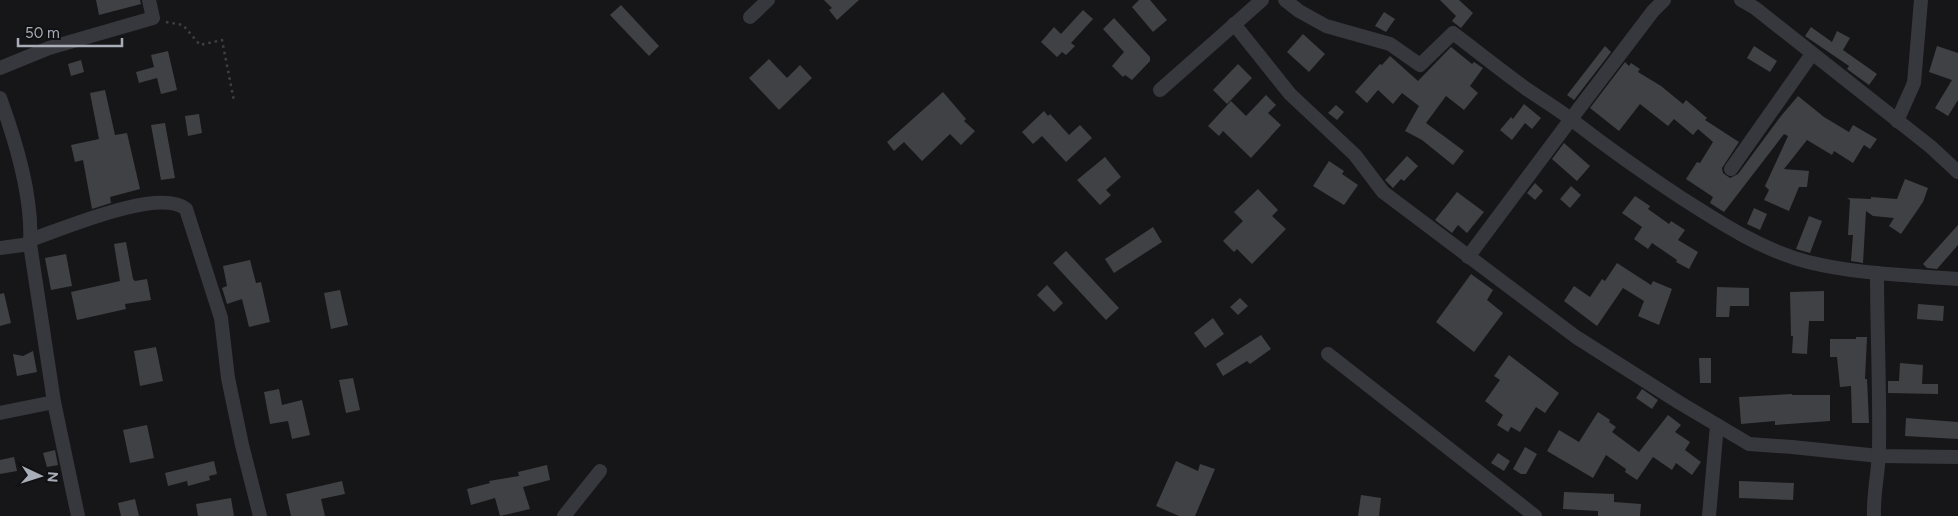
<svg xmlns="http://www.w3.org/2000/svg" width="1958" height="516" font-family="Figtree,sans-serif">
<rect width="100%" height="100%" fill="#161618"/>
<g fill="#404145">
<polygon points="96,0 140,0 141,4 99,15"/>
<polygon points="824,0 859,0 837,20 829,10 832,8"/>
<polygon points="1139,0 1150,0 1167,20 1153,32 1132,7"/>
<polygon points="1440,0 1459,0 1473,13 1461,28 1452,21 1456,16"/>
<polygon points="621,5 659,46 649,56 610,15"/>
<polygon points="1083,10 1093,19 1071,43 1075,46 1066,55 1062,52 1057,57 1041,42 1054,27 1061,34"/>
<polygon points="1384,12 1395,19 1386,32 1375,26"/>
<polygon points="1114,18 1150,57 1150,61 1132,80 1125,75 1123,77 1112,66 1124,52 1103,29"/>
<polygon points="1811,27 1832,42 1837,31 1850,38 1843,50 1877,74 1869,85 1847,69 1849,66 1805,36"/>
<polygon points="1303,34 1325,54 1309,72 1287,52"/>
<polygon points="1605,46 1611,52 1574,100 1567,95"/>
<polygon points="1754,46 1777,61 1770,72 1747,58"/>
<polygon points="1937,46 1958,53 1958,100 1948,116 1935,108 1952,80 1929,72"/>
<polygon points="1451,47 1472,64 1474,62 1483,68 1470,86 1478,93 1464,110 1446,96 1426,123 1464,151 1453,165 1422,140 1405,131 1419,106 1402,93 1393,104 1378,90 1367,103 1355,92 1380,64 1382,65 1390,56 1418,81"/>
<polygon points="168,51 177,90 161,94 157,78 139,83 136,72 154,67 151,55"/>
<polygon points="769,59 787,78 800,65 812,78 779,110 749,78"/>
<polygon points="81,60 84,72 71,76 68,64"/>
<polygon points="1625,62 1629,66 1631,63 1640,69 1638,72 1661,86 1683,104 1686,100 1707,118 1705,120 1739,142 1722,168 1723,173 1730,178 1738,174 1781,116 1798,96 1824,117 1849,132 1853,125 1877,139 1870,149 1864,145 1853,163 1834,151 1832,155 1807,140 1784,169 1809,171 1807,187 1799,187 1789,211 1764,200 1769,190 1765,186 1788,136 1784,134 1724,212 1710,203 1713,197 1686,179 1697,162 1700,163 1713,142 1698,129 1693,135 1674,119 1668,126 1640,104 1619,131 1590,108"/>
<polygon points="1238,64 1252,78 1227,104 1213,90"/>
<polygon points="105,90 115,135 127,133 140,189 110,197 111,203 92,209 83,160 75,162 71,145 99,139 90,93"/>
<polygon points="943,92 966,119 964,121 975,131 961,145 950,134 922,161 904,142 894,151 887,142"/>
<polygon points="1266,95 1276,105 1268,113 1281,125 1251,158 1223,131 1219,136 1208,126 1231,101 1246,116"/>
<polygon points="1524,104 1541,118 1532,129 1525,123 1512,140 1500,130 1511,117 1513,119"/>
<polygon points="1336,105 1344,112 1337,120 1328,113"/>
<polygon points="1044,111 1048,116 1050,114 1069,135 1080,125 1092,138 1066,162 1042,136 1033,144 1022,132"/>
<polygon points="199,114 202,133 188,136 185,116"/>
<polygon points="165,123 175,178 161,180 151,125"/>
<polygon points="1564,143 1590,166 1577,181 1552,159"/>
<polygon points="1407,156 1418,166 1404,181 1401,179 1393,188 1385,180"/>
<polygon points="1105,157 1121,177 1106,190 1111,195 1100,205 1077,180"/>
<polygon points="1329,161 1344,171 1342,174 1358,185 1344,205 1313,186"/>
<polygon points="1905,179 1928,188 1923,202 1901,234 1889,226 1894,218 1873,216 1866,211 1863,263 1851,261 1853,235 1848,235 1850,200 1847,198 1871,199 1871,197 1897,199"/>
<polygon points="1535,183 1543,191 1535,200 1527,193"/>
<polygon points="1571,186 1581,195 1570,208 1560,199"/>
<polygon points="1258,189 1278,210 1272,216 1286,229 1252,264 1237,249 1234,252 1223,241 1243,221 1234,212"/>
<polygon points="1457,192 1484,212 1467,233 1458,225 1452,233 1435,220"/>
<polygon points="1635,196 1650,206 1648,209 1669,224 1671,221 1685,230 1678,240 1698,252 1689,269 1676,262 1677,260 1652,243 1648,249 1634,239 1642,227 1622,213"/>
<polygon points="1754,208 1767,214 1760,230 1747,224"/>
<polygon points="1809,216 1822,221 1810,253 1796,249"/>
<polygon points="1958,225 1958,245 1937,269 1927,268 1923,264"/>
<polygon points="1153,227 1162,242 1114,273 1105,259"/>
<polygon points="126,242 133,279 135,281 147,279 151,300 125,304 126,309 77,320 71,292 120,281 114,244"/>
<polygon points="1066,251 1119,308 1106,320 1053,263"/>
<polygon points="66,254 72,286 51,290 45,258"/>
<polygon points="250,260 256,283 261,282 270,322 249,327 242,299 227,304 222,288 227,286 223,266"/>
<polygon points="1617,263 1651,285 1653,281 1672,289 1659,325 1638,316 1644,301 1623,288 1597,326 1564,301 1574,286 1590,297 1602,279 1605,281"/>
<polygon points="1471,274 1493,290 1487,300 1503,313 1474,352 1436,322"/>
<polygon points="1047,285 1063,303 1054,312 1037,295"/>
<polygon points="1717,287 1749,288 1749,306 1730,306 1729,317 1716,317"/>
<polygon points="340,290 348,325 331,329 324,293"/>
<polygon points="1824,291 1824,321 1809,321 1807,354 1792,353 1793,336 1791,336 1790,292"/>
<polygon points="4,293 11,323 0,326 0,294"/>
<polygon points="1240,298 1248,306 1238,315 1230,307"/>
<polygon points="1918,304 1944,306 1943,321 1917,319"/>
<polygon points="1213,318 1224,334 1205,348 1194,333"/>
<polygon points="1261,335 1271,349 1250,364 1247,361 1223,376 1216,364"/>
<polygon points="1856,337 1867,337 1865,379 1867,379 1869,423 1852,423 1851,386 1840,387 1837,357 1830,357 1830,339 1856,339"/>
<polygon points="156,347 163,381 140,386 134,351"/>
<polygon points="33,351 37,372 17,376 13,354 23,356"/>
<polygon points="1509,355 1559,393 1545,413 1536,407 1520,432 1511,427 1508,432 1497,425 1503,415 1485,401 1500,380 1494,376"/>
<polygon points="1699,358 1711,358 1711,383 1700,383"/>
<polygon points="1900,363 1923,365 1922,384 1938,384 1938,394 1888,393 1888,381 1899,381"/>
<polygon points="353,378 360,410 346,413 339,380"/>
<polygon points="279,389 282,405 302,400 310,435 292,439 288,421 270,424 264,392"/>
<polygon points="1642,389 1658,400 1652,409 1636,398"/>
<polygon points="1792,394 1792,395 1830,395 1830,421 1775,425 1775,421 1741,424 1739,397"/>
<polygon points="1598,412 1610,420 1609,422 1616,427 1612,432 1639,452 1668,415 1681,425 1675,432 1690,442 1685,450 1701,462 1692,475 1676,463 1672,470 1653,457 1637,480 1625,472 1626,469 1606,455 1593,478 1547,451 1559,430 1579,442"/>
<polygon points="1906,418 1958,422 1958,439 1905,436"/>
<polygon points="147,425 154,458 130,463 123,430"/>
<polygon points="1525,447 1537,454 1526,474 1521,474 1513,469"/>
<polygon points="55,450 58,465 47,467 43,453"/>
<polygon points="1498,453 1510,461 1504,471 1491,463"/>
<polygon points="14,457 17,471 0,474 0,460"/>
<polygon points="214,461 217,474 209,476 210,480 188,486 187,481 168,486 165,473"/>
<polygon points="1176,461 1198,471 1200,464 1215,469 1195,516 1179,516 1156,506"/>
<polygon points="547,465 550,480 523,487 530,509 500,516 495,498 471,505 467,489 490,483 489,481 519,476 518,472"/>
<polygon points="342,481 345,494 321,499 325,516 291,516 286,494"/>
<polygon points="1739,481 1794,483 1793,500 1739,498"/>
<polygon points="1564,492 1614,494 1614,502 1641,504 1640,516 1598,516 1598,511 1563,509"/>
<polygon points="1361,495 1381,498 1379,516 1358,516"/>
<polygon points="231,498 234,516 198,516 196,504"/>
<polygon points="135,499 139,516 121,516 118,503"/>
</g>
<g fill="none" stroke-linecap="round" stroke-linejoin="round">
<polyline stroke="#3d3f44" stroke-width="2.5" stroke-dasharray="2.5 4" stroke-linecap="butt" points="166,22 183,25 200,45 222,40 234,101"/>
<g stroke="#37383d" stroke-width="14">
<path d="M1285,0L1299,11L1326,26L1390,44L1420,65L1453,33C1478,52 1503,72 1528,90C1543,100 1558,109 1572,120C1608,148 1645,174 1683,199C1722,224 1762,250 1808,262C1856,274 1908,275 1958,279"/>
<polyline points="1741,0 1755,8 1931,147 1958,172"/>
<polyline points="750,17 768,0"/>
<polyline points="1234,24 1290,94 1355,155 1383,192 1576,337 1680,403 1749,444 1792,447 1879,456 1958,457"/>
<polyline points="0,68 49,48 153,18 149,0"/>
<polyline points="1160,90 1262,0"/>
<path d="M0,98C16,142 33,197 30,244"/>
<polyline points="1897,121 1914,83 1921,0"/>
<polyline points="1731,169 1812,54"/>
<path d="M30,240C63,229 159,187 186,209L221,318L228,378L242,445L260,516"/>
<polyline points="0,248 30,244 54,402 78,516"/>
<polyline points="1468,257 1571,119 1653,11 1664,0"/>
<polyline points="1328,354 1535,516"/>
<polyline points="0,413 54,402"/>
<polyline points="564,516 600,471"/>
<polyline points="1709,516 1717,425"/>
<path d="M1874,516C1873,493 1879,471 1879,448C1880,389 1877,331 1877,273"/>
</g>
</g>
<g transform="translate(40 476) rotate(94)" stroke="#111113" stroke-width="4" paint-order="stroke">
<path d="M0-4L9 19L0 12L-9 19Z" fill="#a8adb8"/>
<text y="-8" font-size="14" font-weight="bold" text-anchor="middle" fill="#a8adb8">N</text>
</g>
<path d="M18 38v8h104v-8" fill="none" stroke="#a8adb8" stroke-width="2.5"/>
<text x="25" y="38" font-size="15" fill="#a8adb8" stroke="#111113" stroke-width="4" paint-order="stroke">50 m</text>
</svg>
